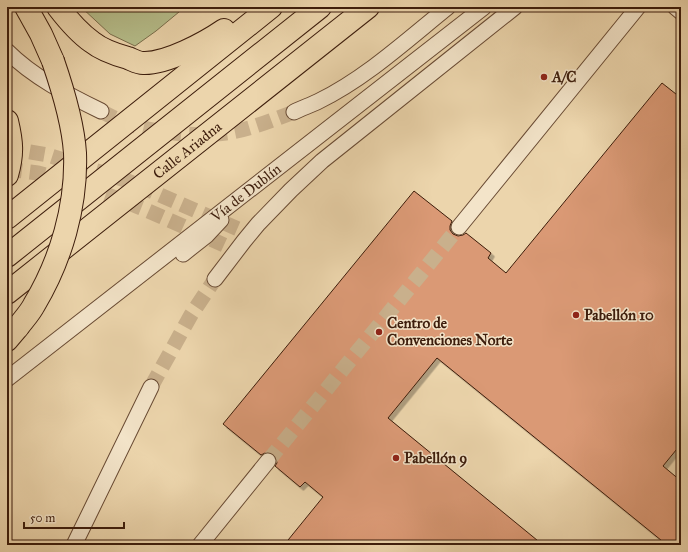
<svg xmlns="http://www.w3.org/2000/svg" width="688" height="552" font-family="'IM FELL Great Primer',serif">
<defs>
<filter id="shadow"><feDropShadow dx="3.5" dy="3.5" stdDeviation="0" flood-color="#0004"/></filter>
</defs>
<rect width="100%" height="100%" fill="#ecd5ac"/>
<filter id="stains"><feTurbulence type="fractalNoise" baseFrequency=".005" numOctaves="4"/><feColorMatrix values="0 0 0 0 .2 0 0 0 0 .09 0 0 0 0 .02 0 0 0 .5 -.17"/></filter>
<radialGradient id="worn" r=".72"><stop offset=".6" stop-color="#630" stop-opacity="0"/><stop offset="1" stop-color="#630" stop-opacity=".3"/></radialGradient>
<polygon fill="#b6be8b" stroke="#7a6e4c" points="81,7 185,7 156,31 135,46 110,34"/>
<polygon fill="#da9975" stroke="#3d1d0c" filter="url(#shadow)" points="662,83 681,98 681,444 663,466 681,481 681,545 667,545 437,358 388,418 543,545 284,545 323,497 305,482 300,487 275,466 277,463 276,458 273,454 269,452 265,453 261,455 223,424 414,191 452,221 450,226 450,230 453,234 458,236 463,235 466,233 491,253 488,258 506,273"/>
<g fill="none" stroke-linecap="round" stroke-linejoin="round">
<g stroke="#c9b08c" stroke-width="15" stroke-dasharray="15 8" stroke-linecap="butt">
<path d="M101,111C108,115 116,119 123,122C154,133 194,137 226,133C249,130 272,120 294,112"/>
<polyline points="7,148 48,155 128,181 238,229"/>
<polyline points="7,169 38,173 63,180"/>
<path d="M84,187C132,202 178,224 224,245"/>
<polyline points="151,387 191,315 215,279"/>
<polyline points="268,461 459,227"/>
</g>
<g stroke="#694b34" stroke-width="17">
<g id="minor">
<polyline points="675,7 681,12"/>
<path d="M7,51C33,77 68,95 101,111"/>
<path d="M294,112C302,108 311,105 319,101C366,78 407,40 448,7"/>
<polyline points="459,227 638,7"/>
<polyline points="183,254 207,235 221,220"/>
<polyline points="215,279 244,241 258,224 291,190 322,161 515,7"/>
<path id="s1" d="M7,379L484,7"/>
<polyline points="74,545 151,387"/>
<polyline points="200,545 268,461"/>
</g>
</g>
<g stroke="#3d1d0c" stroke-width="24">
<g id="highway">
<polyline points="26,7 41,34 53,61"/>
<path d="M58,7C68,20 79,33 92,42C102,50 117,55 128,58C133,60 138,63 143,63C166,64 205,43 224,30"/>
<path d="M7,121C12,142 13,154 7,175"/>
<polyline points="7,218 271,7"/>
<polyline points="7,256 320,7"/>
<path id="s2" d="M7,293L368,7"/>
<polyline points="7,340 18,327"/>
</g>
</g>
<use href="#minor" stroke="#f3e4c9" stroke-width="15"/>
<use href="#highway" stroke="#ecd5ac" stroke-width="22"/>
<g stroke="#3d1d0c" stroke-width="24" stroke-linecap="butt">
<path id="highway-bridge" d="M18,327C23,320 30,313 34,305C61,260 77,206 75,153C73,122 63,90 53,61"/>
</g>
<use href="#highway-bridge" stroke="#ecd5ac" stroke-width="22"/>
</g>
<g fill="#8f2418" stroke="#f3e4c9" stroke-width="1.5">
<circle cx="544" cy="77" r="4"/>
<circle cx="576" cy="315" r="4"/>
<circle cx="379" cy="332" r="4"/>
<circle cx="396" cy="458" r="4"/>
</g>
<g text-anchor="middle" stroke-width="3" stroke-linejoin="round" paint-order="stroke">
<g font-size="15" font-weight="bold" fill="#3d1d0c" stroke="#f3e4c9" text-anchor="start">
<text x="552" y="82">A/C</text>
<text x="584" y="320">Pabellón 10</text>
<text x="387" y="328">Centro de<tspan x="387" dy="17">Convenciones Norte</tspan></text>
<text x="404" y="463">Pabellón 9</text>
</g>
<g font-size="15" fill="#3d1d0c" stroke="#f3e4c9">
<text dy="5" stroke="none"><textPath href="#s2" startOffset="230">Calle Ariadna</textPath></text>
<text dy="5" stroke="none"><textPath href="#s1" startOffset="303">Vía de Dublín</textPath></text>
</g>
</g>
<rect width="688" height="552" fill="none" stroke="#ecd5ac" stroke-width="24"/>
<rect x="8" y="8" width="672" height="536" fill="none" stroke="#3d1d0c" stroke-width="2"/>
<rect x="12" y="12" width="664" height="528" fill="none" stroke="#3d1d0c"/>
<path d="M24 522v6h100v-6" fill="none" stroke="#3d1d0c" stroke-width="2"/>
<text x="30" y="522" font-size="12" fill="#3d1d0c" stroke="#f3e4c9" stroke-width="3" paint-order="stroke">50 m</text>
<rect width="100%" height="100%" filter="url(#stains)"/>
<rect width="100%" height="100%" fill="url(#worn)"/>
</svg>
